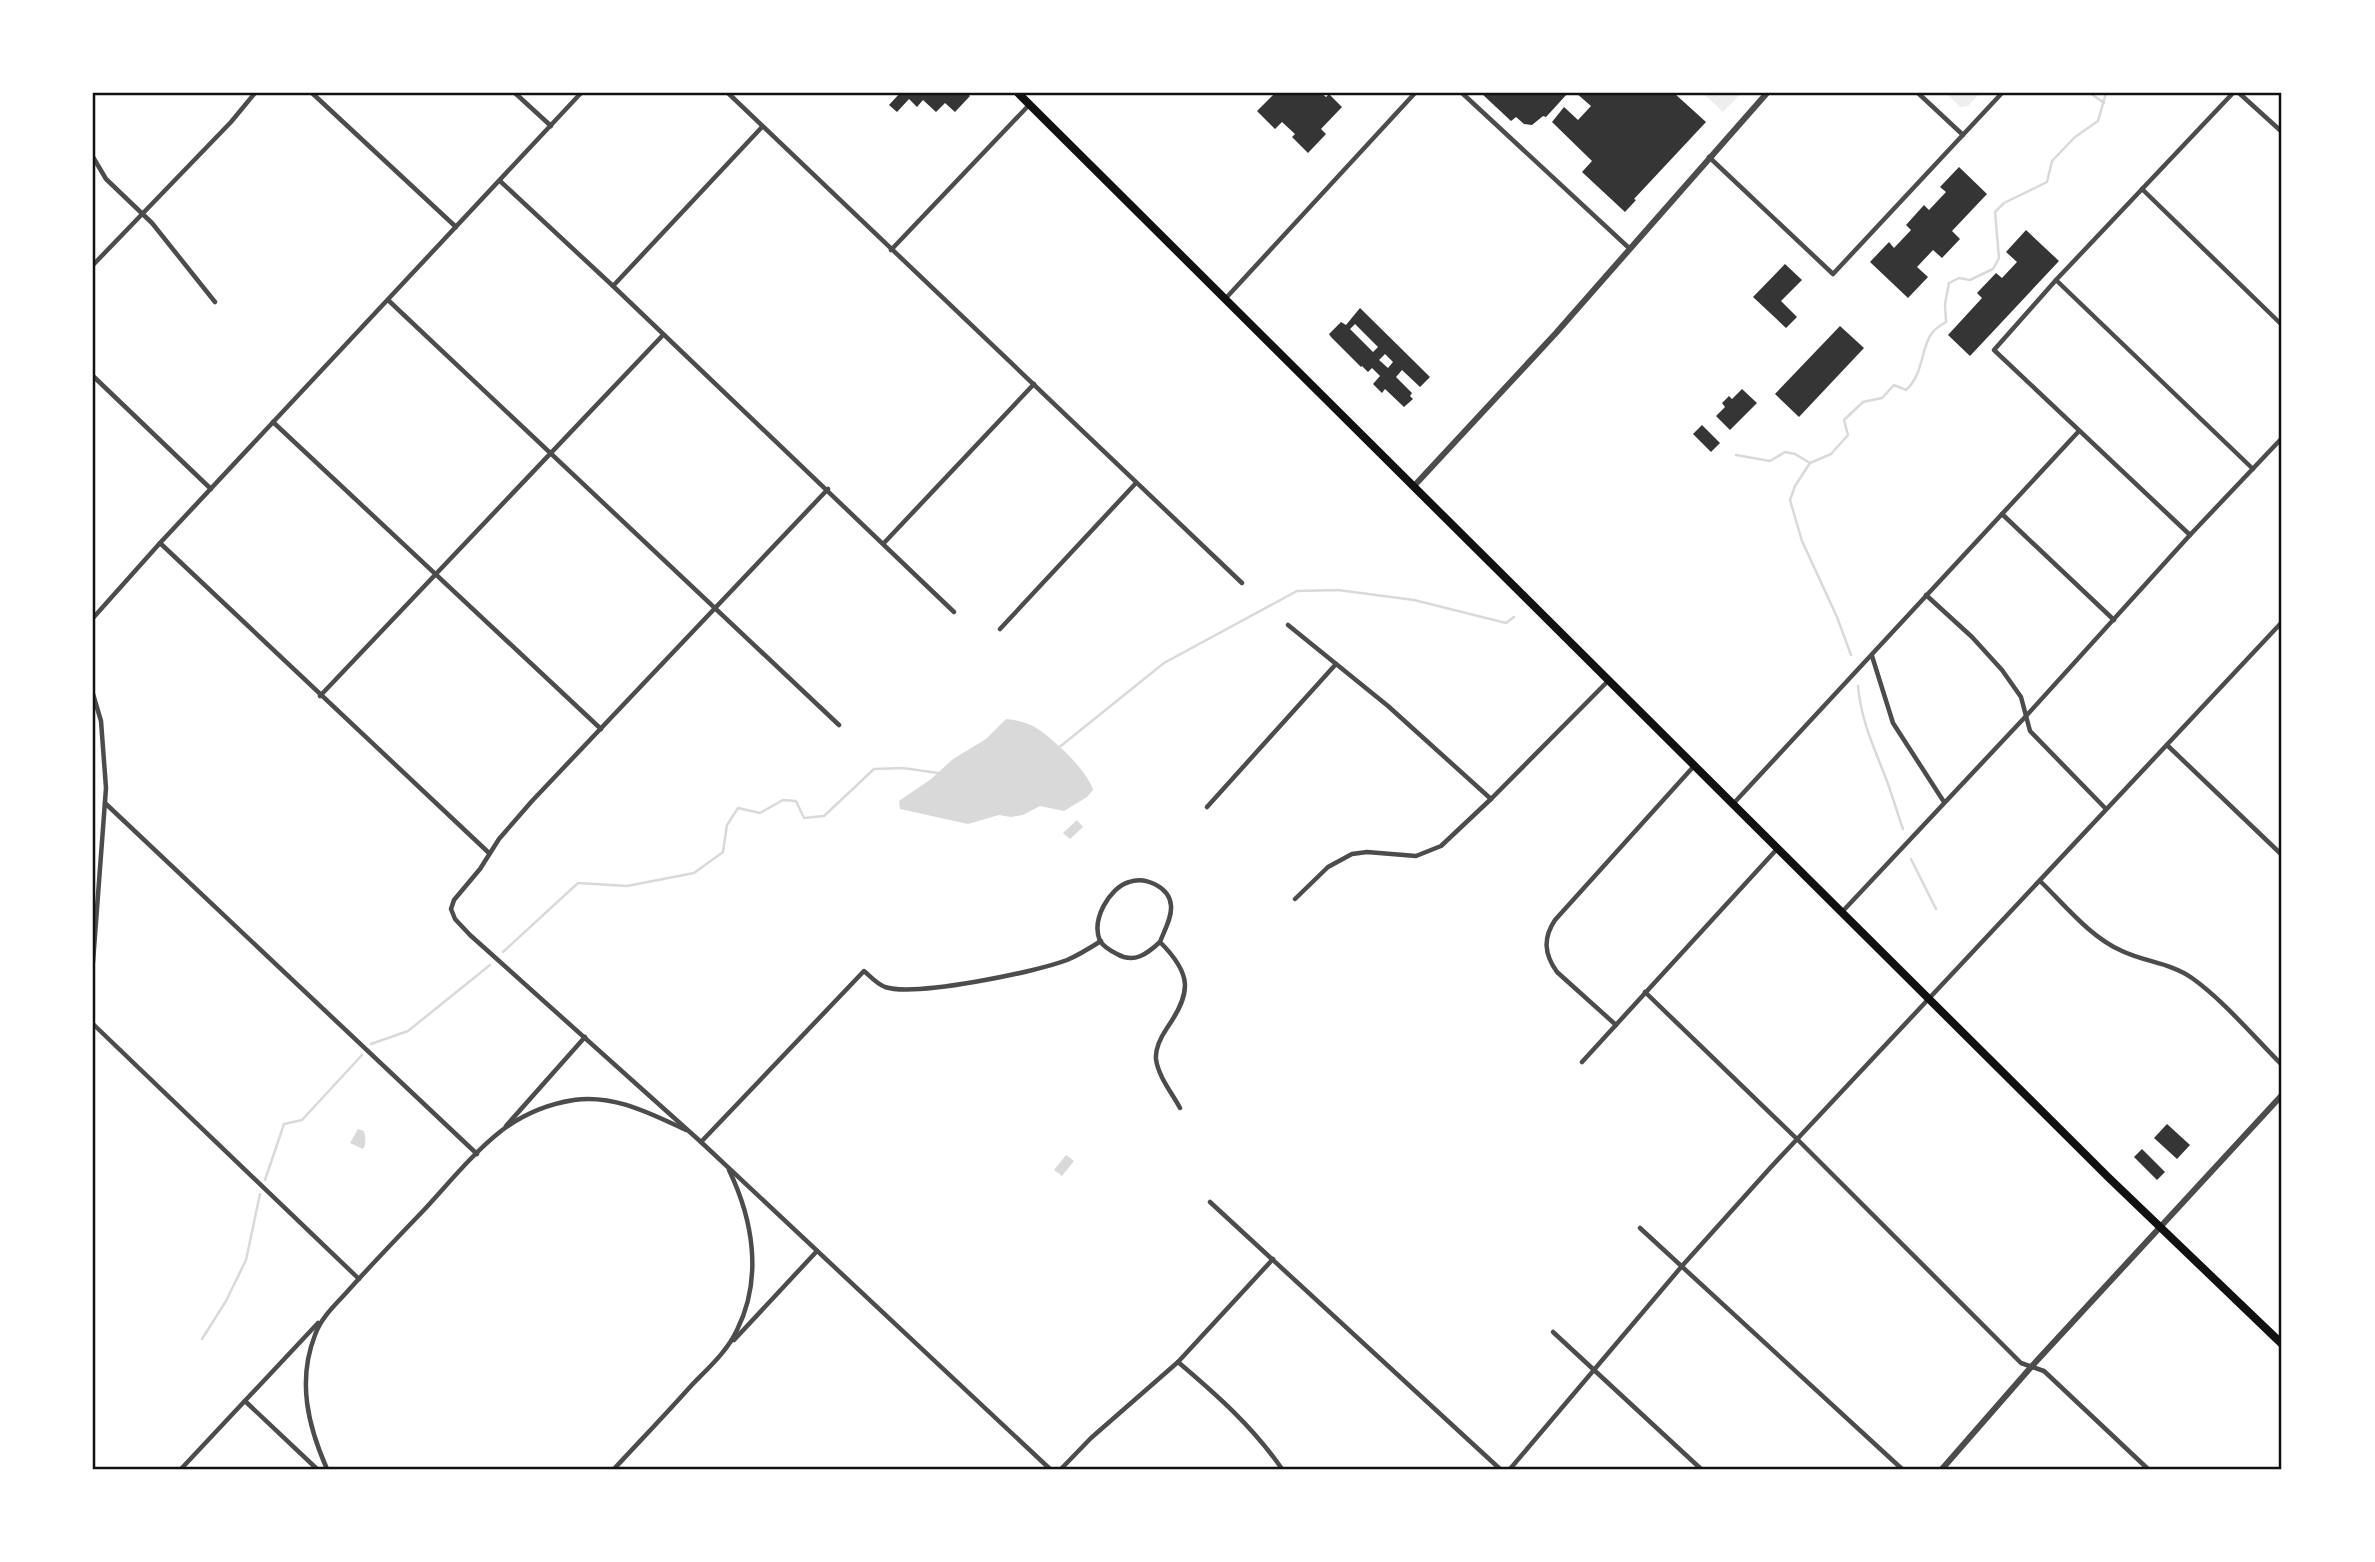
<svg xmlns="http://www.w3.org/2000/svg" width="2375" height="1562" font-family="Figtree,sans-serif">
<rect width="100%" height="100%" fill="#fff"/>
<g fill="#eee">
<polygon points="1703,93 1741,93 1723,112"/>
<polygon points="1946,93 1980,93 1968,106 1960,107"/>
</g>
<g fill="#d9d9d9">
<path d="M1006,719C1016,720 1025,722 1033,726C1051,736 1088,771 1093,790L1087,797L1064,811L1040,806L1023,815L1011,817L999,815L968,824L900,809L899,801L931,779L953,759L986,739Z"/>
<polygon points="1077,820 1083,827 1070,839 1063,833"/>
<path d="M358,1129L364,1131C365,1136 367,1144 363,1149L350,1143Z"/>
<polygon points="1066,1155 1074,1161 1062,1176 1054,1170"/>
</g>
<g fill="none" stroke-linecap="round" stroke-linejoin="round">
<g stroke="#d9d9d9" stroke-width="2.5">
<polyline points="2090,93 2104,103"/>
<polyline points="1736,455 1770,461 1785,452 1795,454 1810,463"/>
<path d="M1851,655L1837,617L1802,541L1790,500L1795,486L1810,463L1831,454L1848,435L1844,420L1863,402L1882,398L1894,385L1906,390C1924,374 1921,346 1932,333C1935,329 1941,325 1946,322L1945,304L1949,283L1959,278L1970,280L1993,269L1999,258L1995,212L2004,203L2047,182L2052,161L2075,137L2098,121L2106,93"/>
<path d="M1858,686C1861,720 1873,745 1885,776C1892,794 1897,812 1903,829"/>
<polyline points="1057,749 1164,663 1297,591 1338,590 1414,600 1506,623 1514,617"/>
<polyline points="1911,859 1936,909"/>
<polyline points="503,952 578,883 627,886 694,873 723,852 727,825 738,808 760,813 783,800 796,801 804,818 824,816 874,769 903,768 938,773"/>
<polyline points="371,1044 408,1031 490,965"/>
<polyline points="265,1180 284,1124 302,1120 362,1055"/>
<polyline points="202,1339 226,1301 246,1260 260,1194"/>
</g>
</g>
<g fill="#353535" fill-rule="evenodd">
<polygon points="900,93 967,93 970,96 955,112 945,103 936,112 923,100 917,107 909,99 897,112 889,105"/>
<polygon points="1275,93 1321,93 1326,97 1329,94 1342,107 1321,129 1326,134 1308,153 1292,137 1295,134 1282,122 1275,129 1257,111"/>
<polygon points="1481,93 1568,93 1546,117 1543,116 1532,125 1524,124 1516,117 1511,121"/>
<polygon points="1576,93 1674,93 1706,122 1634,199 1636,200 1625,212 1582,172 1592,161 1552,122 1564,107 1578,120 1591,106"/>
<polygon points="1959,167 1987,194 1952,231 1960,239 1942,258 1933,250 1917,267 1928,277 1908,298 1870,262 1889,242 1894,248 1911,230 1906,225 1924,205 1929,210 1946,192 1940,187"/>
<polygon points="2026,230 2059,261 1970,356 1948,335 1982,298 1977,293 1996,273 2002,278 2017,262 2006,252"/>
<polygon points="1785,264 1802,280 1781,301 1797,317 1786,328 1753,297"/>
<path d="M1360,308L1430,377L1420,387L1402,370L1396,377L1412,393L1410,396L1413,399L1404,407L1385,389L1382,393L1373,384L1380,376L1372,368L1368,372L1362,366L1361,367L1331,337L1329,334L1341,322L1346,325ZM1355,324L1378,347L1373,352L1350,329ZM1385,354L1393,362L1388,368L1379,360Z"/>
<polygon points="1840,326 1864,348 1799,417 1775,394"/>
<polygon points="1742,389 1757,403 1730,430 1716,416 1725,407 1722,403 1729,396 1732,399"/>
<polygon points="1702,425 1720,443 1711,452 1693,434"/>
<polygon points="2167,1124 2190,1145 2177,1159 2154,1138"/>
<polygon points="2142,1149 2165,1172 2157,1180 2134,1157"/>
</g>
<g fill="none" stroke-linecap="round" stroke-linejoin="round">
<g stroke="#4c4c4c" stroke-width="4.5">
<polyline points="312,93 456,227"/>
<polyline points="515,93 551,126"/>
<polyline points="728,93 1242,583"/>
<polyline points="1462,93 1629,248"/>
<polyline points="1918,93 1963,135"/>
<polyline points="2239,93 2282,132"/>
<polyline points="93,157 106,179 152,223 215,302"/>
<polyline points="1709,157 1833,274 2002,93"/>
<polyline points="500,181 613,286 954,612"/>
<polyline points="2142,189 2282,325"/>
<polyline points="891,250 1029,105"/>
<polyline points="93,265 231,122 255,93"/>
<polyline points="2056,280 2253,469"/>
<polyline points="613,286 762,127"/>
<polyline points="1226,298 1415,93"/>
<polyline points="388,300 839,725"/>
<polyline points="93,376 211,489"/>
<polyline points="273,422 601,729"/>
<polyline points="828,489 532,801 499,839 480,869 454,900 451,909 455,919 470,935 701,1142 1050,1469"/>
<polyline points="2002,514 2114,620"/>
<polyline points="2190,535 1994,350 2056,280 2233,93"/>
<polyline points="160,543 489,853"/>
<polyline points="884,543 1034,384"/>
<polyline points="1926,595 1972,637 2002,670 2021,697 2030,731 2106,809"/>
<polyline points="93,618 160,543 581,93"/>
<polyline points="1288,625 1388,706 1491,799"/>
<polyline points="1000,629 1136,483"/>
<polyline points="1872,656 1893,723 1944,802"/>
<polyline points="93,694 101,721 106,788 93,962"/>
<polyline points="320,696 663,335"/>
<polyline points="2167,745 2282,855"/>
<polyline points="105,803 477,1154"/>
<polyline points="1733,804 2079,431"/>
<polyline points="1207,807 1336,664"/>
<path d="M2040,881C2065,905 2090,937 2122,951C2145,962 2171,963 2192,978C2223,1000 2255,1038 2282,1065"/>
<polyline points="1295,899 1328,867 1352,854 1367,852 1416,856 1441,846 1491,799 1608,681"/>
<polyline points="1842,912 2027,715 2190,535 2282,438"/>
<path d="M1160,942C1147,954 1134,964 1117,954C1111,951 1104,947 1100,941C1091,920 1109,888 1129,882C1145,876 1170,887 1171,906C1172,918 1164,931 1160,942C1192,974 1192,992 1167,1028C1161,1037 1155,1048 1156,1059C1158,1076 1172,1093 1180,1108"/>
<polyline points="1645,992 1797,1139 2021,1363 2044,1371 2148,1469"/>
<polyline points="93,1024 359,1279"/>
<path d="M1616,1025L1557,972C1544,954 1543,938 1555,920L1694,766"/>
<polyline points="1582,1062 1777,849"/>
<polyline points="506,1126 585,1037"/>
<path d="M701,1142L864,971C870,976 877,984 885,987C915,997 1036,972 1067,960C1079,955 1090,948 1101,941"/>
<polyline points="1210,1202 1500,1469"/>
<polyline points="1640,1228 1902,1469"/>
<polyline points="1553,1332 1701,1469"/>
<polyline points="734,1340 817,1251"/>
<path d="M1178,1362C1217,1395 1253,1427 1282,1469"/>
<polyline points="245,1401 317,1469"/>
<polyline points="181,1469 318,1323"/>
<path d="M327,1469C308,1426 297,1381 315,1335C321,1318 334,1306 346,1293C371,1265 397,1238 423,1211C448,1184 472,1154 501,1131C522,1115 548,1104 574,1100C614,1094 651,1114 686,1130"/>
<path d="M614,1469C639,1442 665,1415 690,1387C707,1369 727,1352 737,1330C763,1278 753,1220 729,1170"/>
<polyline points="1061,1469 1091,1438 1178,1362 1273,1259"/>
<polyline points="1510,1469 1682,1266 1771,1167 2282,622"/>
</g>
<g stroke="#4c4c4c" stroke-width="6">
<polyline points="1414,486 1556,333 1767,93"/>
<polyline points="1942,1469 2032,1366 2282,1095"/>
</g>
<polyline stroke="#111" stroke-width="8" points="1018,93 2108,1177 2282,1344"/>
</g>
<rect width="2375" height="1562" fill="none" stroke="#ffffff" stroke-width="189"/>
<rect x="94" y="94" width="2186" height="1374" fill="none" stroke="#111" stroke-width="2.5"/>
</svg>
